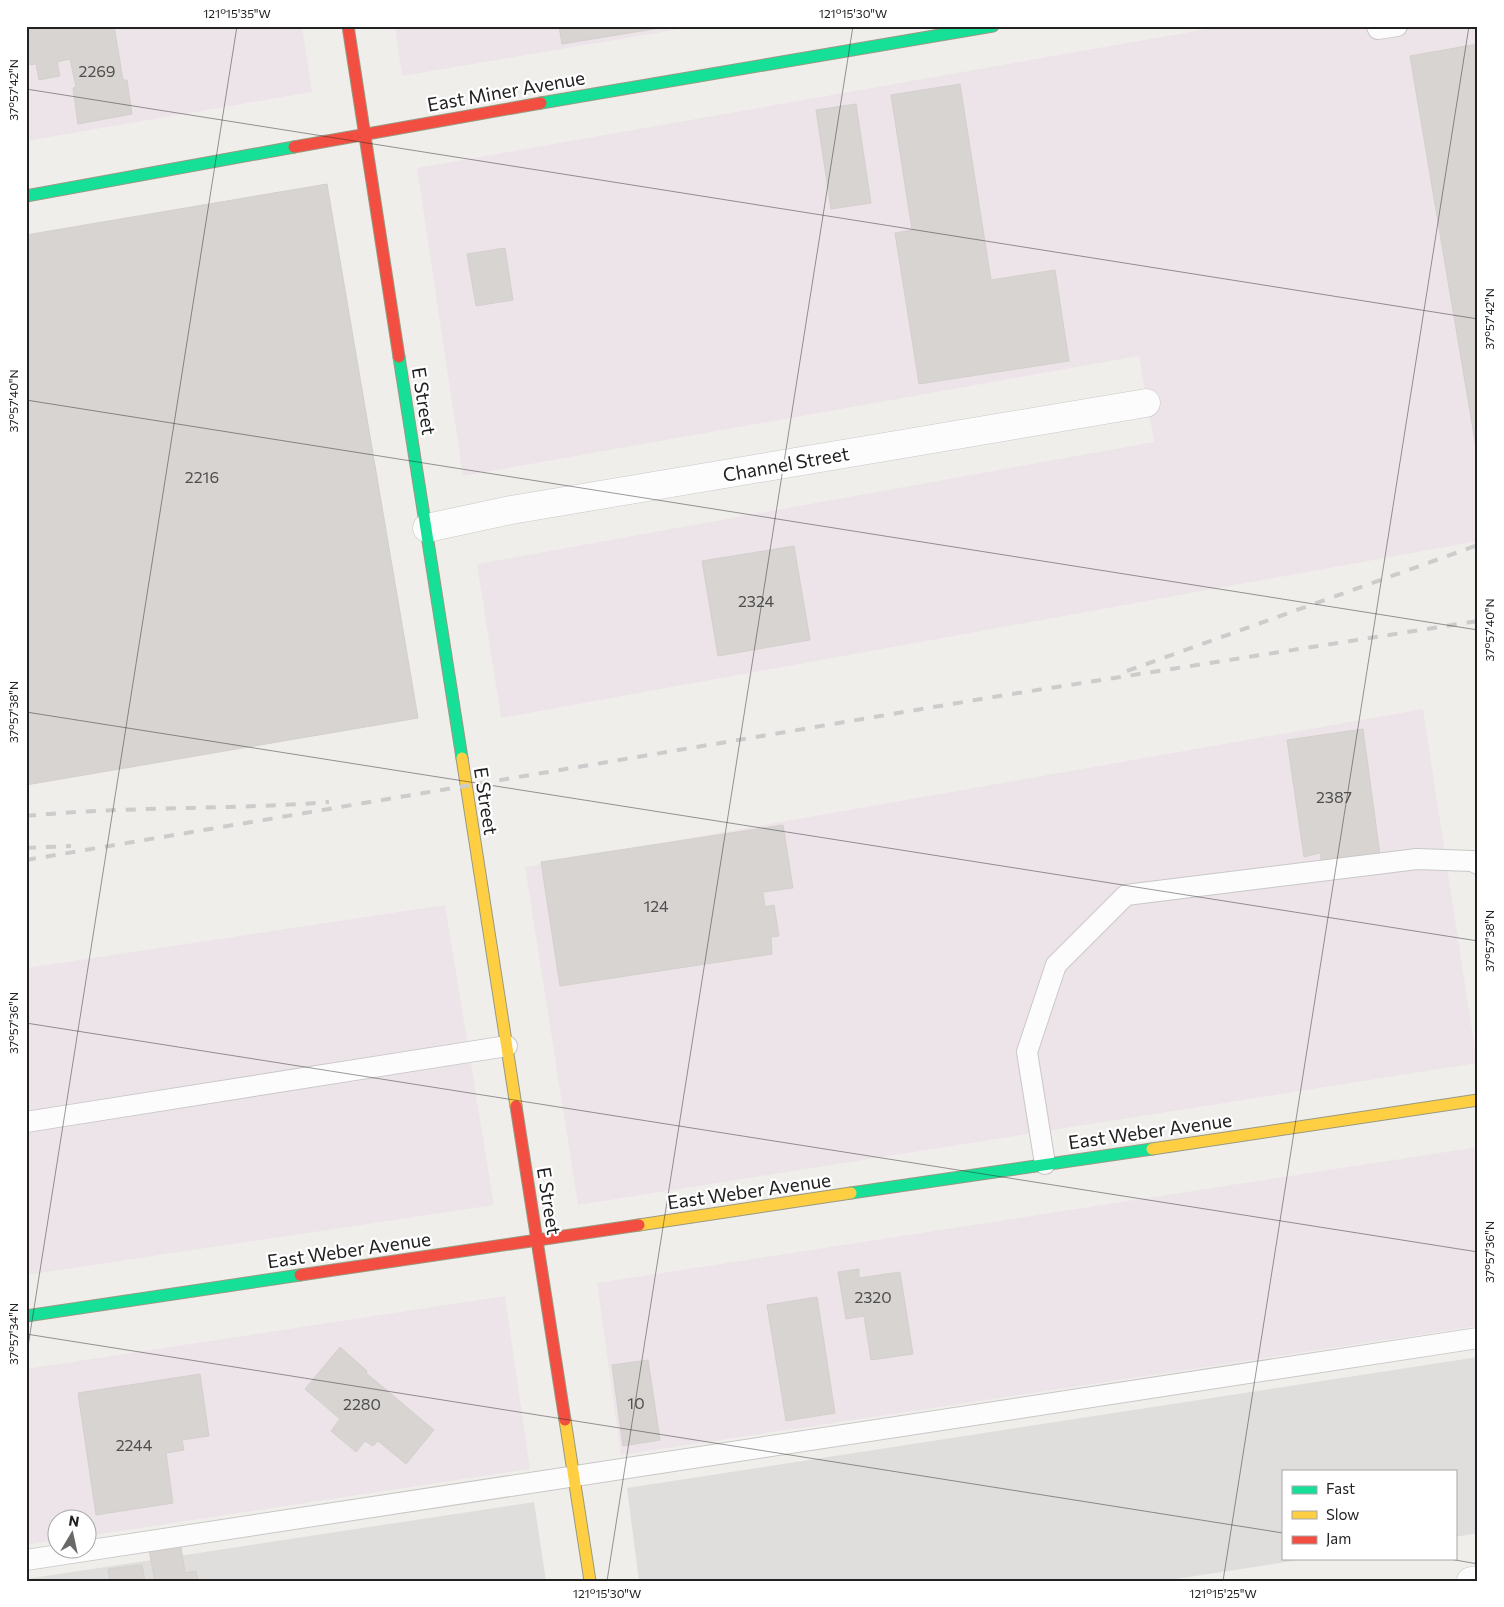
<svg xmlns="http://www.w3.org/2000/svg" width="1504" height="1607" font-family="Commissioner,sans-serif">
<rect width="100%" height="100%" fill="#f0eeeb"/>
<g fill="#dfdedc">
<polygon points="1478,1357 1478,1533 1455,1537 1455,1471 1283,1471 1283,1558 1312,1558 1163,1581 639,1581 627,1488"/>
<polygon points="534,1502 546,1581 26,1581 26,1579"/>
</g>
<g fill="#ede4e9">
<polygon points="26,26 302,26 312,92 26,141"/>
<polygon points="395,26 698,26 402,76"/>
<polygon points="1224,26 1478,26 1478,541 501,718 477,564 1154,442 1139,356 463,476 417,168"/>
<polygon points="1423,709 1477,1063 578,1205 525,867"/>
<polygon points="445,905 494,1205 26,1275 26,968"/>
<polygon points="1478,1147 1478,1326 621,1455 597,1283"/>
<polygon points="505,1296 530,1469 88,1536 88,1520 58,1520 57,1540 26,1545 26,1369"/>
</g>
<g fill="#d7d4d2" stroke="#d3d0cc">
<polygon points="26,26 114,26 123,80 127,80 132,114 78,124 73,88 76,87 70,59 57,62 60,76 39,80 36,64 28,65"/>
<polygon points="559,26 672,26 562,44"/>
<polygon points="1478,44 1478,459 1410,56"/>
<polygon points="960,84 991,280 1055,270 1069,361 919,384 895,233 912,230 891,95"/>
<polygon points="856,104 871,203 831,209 816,110"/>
<polygon points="327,184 418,718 26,785 26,235"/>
<polygon points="505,248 513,300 476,306 467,254"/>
<polygon points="794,546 810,640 718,656 702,561"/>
<polygon points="1363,729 1380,855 1322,864 1320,853 1304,857 1287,740"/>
<polygon points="783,825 793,888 763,892 765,907 774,905 779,936 771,937 772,954 560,986 541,862"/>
<polygon points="859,1269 859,1278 900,1272 913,1354 871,1360 864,1316 846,1319 838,1272"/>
<polygon points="817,1297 835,1413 786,1421 767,1305"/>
<polygon points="340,1347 367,1371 366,1373 434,1430 406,1464 378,1441 373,1446 365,1441 356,1452 331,1431 340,1419 305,1389"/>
<polygon points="648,1360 660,1440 623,1446 612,1365"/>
<polygon points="200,1374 209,1436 182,1440 184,1450 166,1453 173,1503 96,1515 78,1393"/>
<polygon points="180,1541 185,1573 196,1571 198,1581 155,1581 148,1545"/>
<polygon points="142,1565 145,1581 110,1581 108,1569"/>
</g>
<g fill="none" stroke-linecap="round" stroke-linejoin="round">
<g stroke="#c9c8c7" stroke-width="22">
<g id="lane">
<polyline points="1377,26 1378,29 1397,26"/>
<polyline points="26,1122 507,1046"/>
<polyline points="1045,1164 1027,1052 1056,965 1126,895 1417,859 1472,861 1478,864"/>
<polyline points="26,1560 1478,1338"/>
</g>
</g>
<g stroke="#c9c8c7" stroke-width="29">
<g id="street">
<polyline points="427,528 511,510 1146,403"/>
<polyline points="1471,1581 1478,1580"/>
</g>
</g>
<g stroke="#999a82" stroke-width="13">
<g id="fast">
<polyline points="541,103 993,26"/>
<polyline points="26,196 294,147"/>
<polyline points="399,357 462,758"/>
<polyline points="851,1193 1152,1149"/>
<polyline points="26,1316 300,1275"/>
</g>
</g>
<g stroke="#999a82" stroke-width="13">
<g id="slow">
<polyline points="462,758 516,1106"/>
<polyline points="1152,1149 1478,1100"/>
<polyline points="639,1225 851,1193"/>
<polyline points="565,1420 590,1581"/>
</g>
</g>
<g stroke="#999a82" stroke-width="13">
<g id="jam">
<polyline points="348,26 399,357"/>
<polyline points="294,147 541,103"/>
<polyline points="516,1106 565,1420"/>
<polyline points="300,1275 639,1225"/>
</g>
</g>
<use href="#lane" stroke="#fdfcfc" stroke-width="20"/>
<use href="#street" stroke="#fdfcfc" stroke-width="28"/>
<use href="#fast" stroke="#16e098" stroke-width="11"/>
<use href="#slow" stroke="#ffcf43" stroke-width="11"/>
<use href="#jam" stroke="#f24e42" stroke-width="11"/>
<g stroke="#ccc" stroke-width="4" stroke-dasharray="10 10" stroke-linecap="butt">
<polyline points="1127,671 1478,545"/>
<path d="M26,816C127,806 228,810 329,802"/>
<polyline points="26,848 71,846"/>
<polyline points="26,860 999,696 1478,621"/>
</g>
</g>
<path fill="none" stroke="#222" stroke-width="1" stroke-opacity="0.45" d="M26,89L1478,319M26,400L1478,630M26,712L1478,941M26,1023L1478,1252M26,1334L1283,1533M26,1359L237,26M1444,1558L1478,1564M607,1581L853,26M1223,1581L1469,26"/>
<g text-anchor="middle" stroke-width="4.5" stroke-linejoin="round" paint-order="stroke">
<g font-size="16" fill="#4f4e4e">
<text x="97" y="77">2269</text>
<text x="202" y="483">2216</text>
<text x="756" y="607">2324</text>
<text x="1334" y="803">2387</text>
<text x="656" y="912">124</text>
<text x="873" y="1303">2320</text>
<text x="636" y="1409">10</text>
<text x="362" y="1410">2280</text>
<text x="134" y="1451">2244</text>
</g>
<g font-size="19" fill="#222" stroke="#fff">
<text transform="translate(506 91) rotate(-10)" y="7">East Miner Avenue</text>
<text transform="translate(424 401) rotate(81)" y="7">E Street</text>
<text transform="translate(786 464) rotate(-10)" y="7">Channel Street</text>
<text transform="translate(486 801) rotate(81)" y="7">E Street</text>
<text transform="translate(1150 1131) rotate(-8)" y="7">East Weber Avenue</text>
<text transform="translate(749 1191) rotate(-8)" y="7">East Weber Avenue</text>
<text transform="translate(549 1201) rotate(81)" y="7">E Street</text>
<text transform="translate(349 1250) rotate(-8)" y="7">East Weber Avenue</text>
</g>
</g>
<rect width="1504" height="1607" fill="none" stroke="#ffffff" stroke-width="55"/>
<rect x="1282" y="1470" width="175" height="90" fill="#ffffff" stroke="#a7a7a7"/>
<rect x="1292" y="1486" width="25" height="8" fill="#16e098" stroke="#a7a7a7"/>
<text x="1326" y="1494" font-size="15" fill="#222222">Fast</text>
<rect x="1292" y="1511" width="25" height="8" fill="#ffcf43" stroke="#a7a7a7"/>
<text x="1326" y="1520" font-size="15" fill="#222222">Slow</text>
<rect x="1292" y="1536" width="25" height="8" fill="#f24e42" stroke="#a7a7a7"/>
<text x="1326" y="1544" font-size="15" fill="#222222">Jam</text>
<g transform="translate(72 1534) rotate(9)"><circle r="24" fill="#ffffff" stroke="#a7a7a7"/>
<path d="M0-4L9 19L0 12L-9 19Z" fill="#6a6968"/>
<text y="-8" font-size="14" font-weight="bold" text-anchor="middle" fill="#222222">N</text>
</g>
<rect x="28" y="28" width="1448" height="1552" fill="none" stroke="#222" stroke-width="2"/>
<g font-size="12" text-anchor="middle" fill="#222">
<text x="237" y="18">121°15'35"W</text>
<text x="853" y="18">121°15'30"W</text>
<text transform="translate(14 90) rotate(-90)" y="4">37°57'42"N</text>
<text transform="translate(1490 319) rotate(-90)" y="4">37°57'42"N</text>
<text transform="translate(14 401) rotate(-90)" y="4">37°57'40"N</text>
<text transform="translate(1490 630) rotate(-90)" y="4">37°57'40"N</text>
<text transform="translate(14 712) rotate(-90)" y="4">37°57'38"N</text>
<text transform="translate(1490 941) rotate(-90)" y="4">37°57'38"N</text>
<text transform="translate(14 1023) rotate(-90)" y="4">37°57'36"N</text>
<text transform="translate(1490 1252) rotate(-90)" y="4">37°57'36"N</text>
<text transform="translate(14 1334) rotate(-90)" y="4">37°57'34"N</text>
<text x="607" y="1598">121°15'30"W</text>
<text x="1223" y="1598">121°15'25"W</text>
</g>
</svg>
